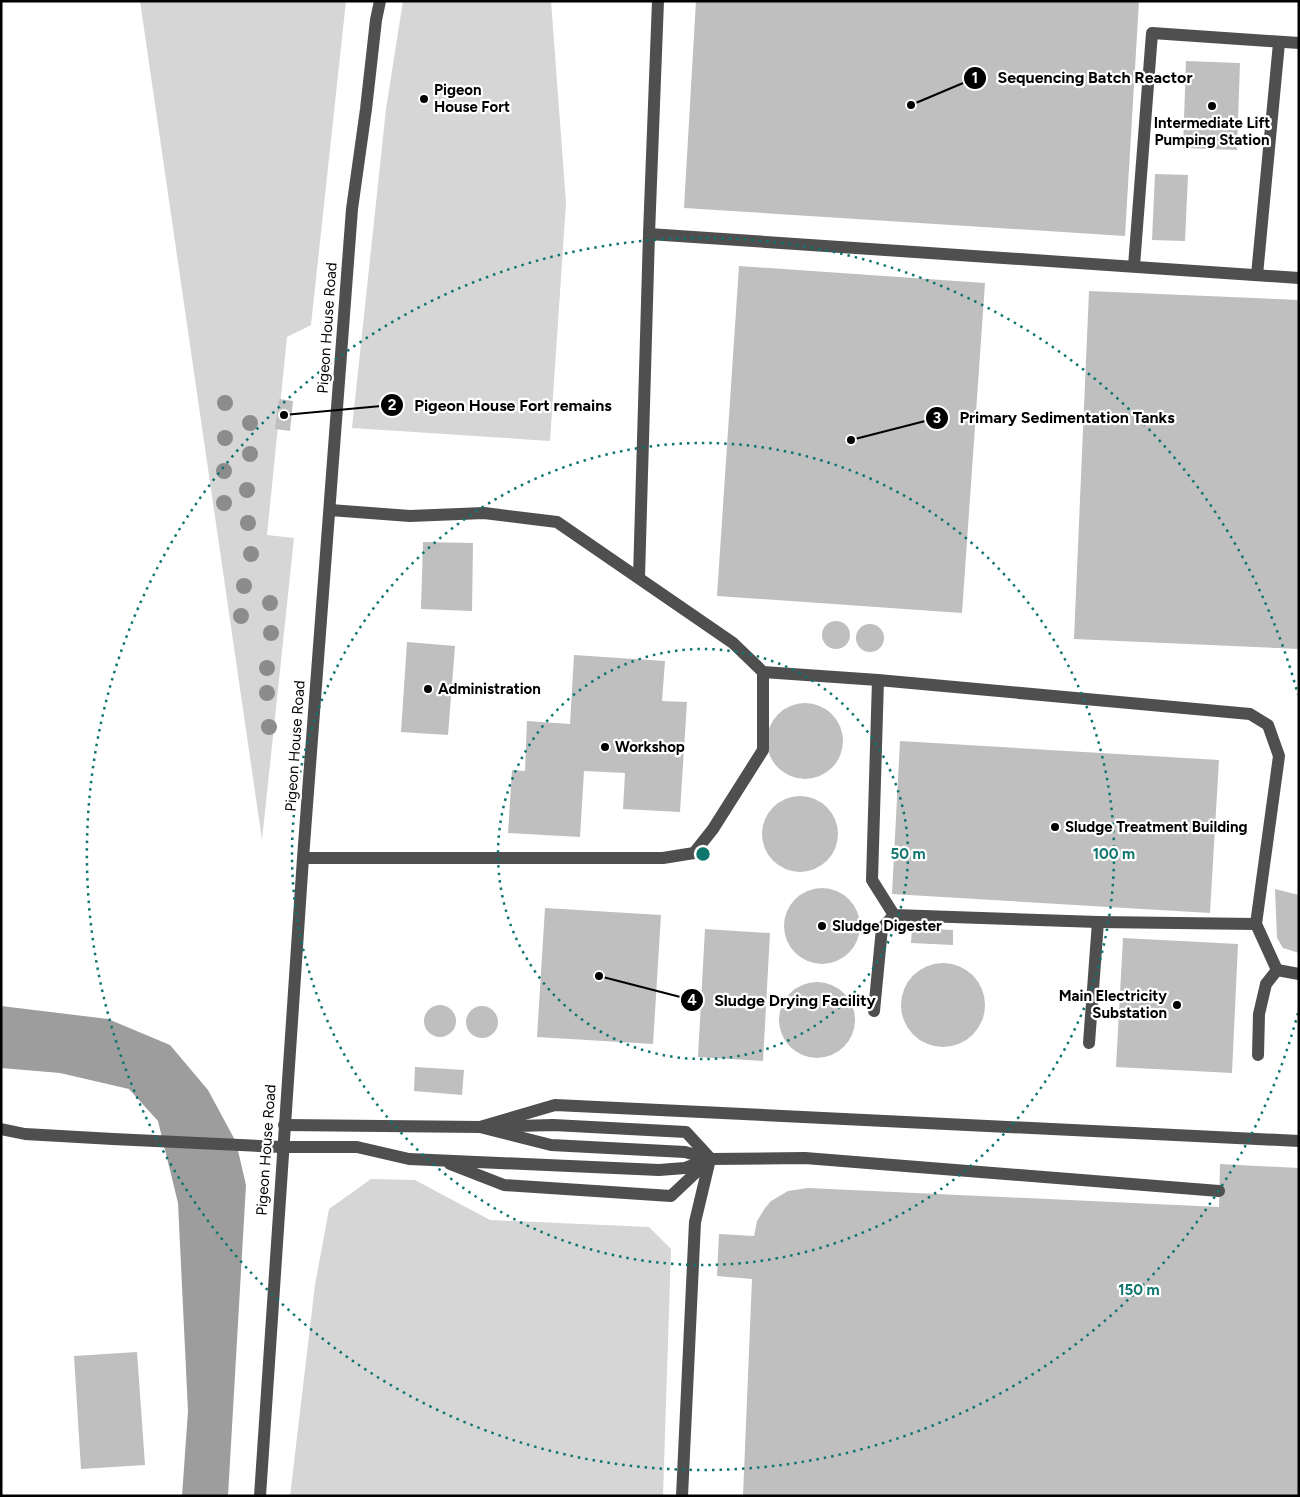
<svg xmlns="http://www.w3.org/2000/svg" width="1300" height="1497" font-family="Figtree,sans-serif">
<rect width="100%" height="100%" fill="#fff"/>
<g fill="#d6d6d6">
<polygon points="140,1 346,1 311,325 287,337 267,535 294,538 262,840"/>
<polygon points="403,1 551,1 566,203 550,441 352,428 386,109"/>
<polygon points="371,1179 415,1180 490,1220 649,1227 671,1249 663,1496 290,1496 315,1285 329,1209"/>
</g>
<polygon fill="#9d9d9d" points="1,1006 108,1019 170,1045 208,1090 236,1142 246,1185 228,1496 182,1496 188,1411 178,1203 158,1121 129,1089 60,1073 1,1068"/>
<g fill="#bfbfbf">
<polygon points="696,1 1139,1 1125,236 684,208"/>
<polygon points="1186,61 1240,63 1237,150 1183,148"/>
<polygon points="1155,174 1188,175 1185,241 1152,240"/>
<polygon points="739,266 985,283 962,613 717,596"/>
<polygon points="1089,291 1299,300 1299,649 1074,639"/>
<polygon points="279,399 293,401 290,431 275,429"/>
<polygon points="423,542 473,543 472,611 421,609"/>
<circle cx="836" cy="635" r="14"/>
<circle cx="870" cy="638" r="14"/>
<polygon points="407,642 455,646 448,735 401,732"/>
<polygon points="574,655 665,661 662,701 687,702 680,812 623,809 625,773 584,771 580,837 508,833 512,770 525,771 527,721 570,724"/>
<circle cx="805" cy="741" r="38"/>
<polygon points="900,741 1219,760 1210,913 892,894"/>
<circle cx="800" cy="834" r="38"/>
<circle cx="822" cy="926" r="38"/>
<polygon points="1275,889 1299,895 1299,953 1283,948 1277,938"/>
<polygon points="545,908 661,915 653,1044 537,1037"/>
<polygon points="912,928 953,930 953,945 911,943"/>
<polygon points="705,929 770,933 763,1061 698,1057"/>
<polygon points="1123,938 1238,944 1232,1073 1116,1067"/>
<circle cx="943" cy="1005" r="42"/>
<circle cx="817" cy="1020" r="38"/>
<circle cx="440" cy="1021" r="16"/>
<circle cx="482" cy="1022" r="16"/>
<polygon points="415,1067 464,1070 462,1095 414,1091"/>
<polygon points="1220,1164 1299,1168 1299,1496 743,1496 752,1279 717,1276 719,1234 754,1236 757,1221 765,1208 771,1201 788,1191 808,1188 1219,1207"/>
<polygon points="137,1352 145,1465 81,1469 74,1356"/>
</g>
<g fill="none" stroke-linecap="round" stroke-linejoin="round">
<g stroke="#4f4f4f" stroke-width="12">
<polyline points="649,234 1299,278"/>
<polyline points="1134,266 1152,33 1299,43"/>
<polyline points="1257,275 1279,43"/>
<polyline points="330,510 410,516 484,513 557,522 733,643 763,672 878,680 872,880 894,915 1098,922 1256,924 1277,970 1266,984 1259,1014 1258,1055"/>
<polyline points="639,577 649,234 658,1"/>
<polyline points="878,680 1250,714 1268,725 1279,756 1256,924"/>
<polyline points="303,858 663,858 694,853 713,829 763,750 763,672"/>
<polyline points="1277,970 1299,974"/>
<polyline points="874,1011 882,928 894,915"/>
<polyline points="1089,1043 1098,922"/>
<polyline points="284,1125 480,1127 553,1125 686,1132 710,1158"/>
<polyline points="480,1127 555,1105 1299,1141"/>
<polyline points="480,1127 551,1145 685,1152 710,1159 805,1158 1219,1191"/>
<polyline points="1,1129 25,1134 113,1139 282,1147 357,1147 409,1159 592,1167 659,1170 685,1168 710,1159"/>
<polyline points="450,1164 504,1185 671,1196 707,1162"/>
<polyline points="260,1496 303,858 352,209 366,109 376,20 380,1"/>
<polyline points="682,1496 695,1222 710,1159"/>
</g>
</g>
<g fill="#8c8c8c">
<circle cx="225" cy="403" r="8"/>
<circle cx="250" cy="423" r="8"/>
<circle cx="225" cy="438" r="8"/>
<circle cx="250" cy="454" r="8"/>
<circle cx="224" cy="471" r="8"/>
<circle cx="247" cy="490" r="8"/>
<circle cx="224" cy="503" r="8"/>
<circle cx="248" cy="523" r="8"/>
<circle cx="251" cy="554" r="8"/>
<circle cx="244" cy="586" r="8"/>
<circle cx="270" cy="603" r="8"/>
<circle cx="241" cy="616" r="8"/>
<circle cx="271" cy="633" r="8"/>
<circle cx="267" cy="668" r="8"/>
<circle cx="267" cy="693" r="8"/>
<circle cx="269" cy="727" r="8"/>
</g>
<g fill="none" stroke="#0f766e" stroke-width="2.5" stroke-dasharray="2.5 5">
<circle cx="703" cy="854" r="205"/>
<circle cx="703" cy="854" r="411"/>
<path d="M1298 1013A616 616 0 1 1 1298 695"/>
</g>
<g fill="#000" stroke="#fff" stroke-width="2">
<circle cx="424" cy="99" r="5"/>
<circle cx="1212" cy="106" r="5"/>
<circle cx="428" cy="689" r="5"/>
<circle cx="605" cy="747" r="5"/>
<circle cx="1055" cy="827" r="5"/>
<circle cx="822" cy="926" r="5"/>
<circle cx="1177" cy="1005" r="5"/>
</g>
<g text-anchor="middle" stroke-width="4.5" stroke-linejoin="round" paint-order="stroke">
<g font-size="15" font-weight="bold" fill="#000" stroke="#fff" text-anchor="start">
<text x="434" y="95">Pigeon<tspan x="434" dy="17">House Fort</tspan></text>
<text x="1212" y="128" text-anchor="middle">Intermediate Lift<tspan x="1212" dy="17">Pumping Station</tspan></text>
<text x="438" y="694">Administration</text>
<text x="615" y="752">Workshop</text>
<text x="1065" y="832">Sludge Treatment Building</text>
<text x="832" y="931">Sludge Digester</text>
<text x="1167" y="1001" text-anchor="end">Main Electricity<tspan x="1167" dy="17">Substation</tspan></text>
</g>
<g font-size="15" fill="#000" stroke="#fff">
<text transform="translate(327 328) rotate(-86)" y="5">Pigeon House Road</text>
<text transform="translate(295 746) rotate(-86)" y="5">Pigeon House Road</text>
<text transform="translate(266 1150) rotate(-86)" y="5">Pigeon House Road</text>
</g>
</g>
<circle cx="703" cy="854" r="8" fill="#0f766e" stroke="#fff" stroke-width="2.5"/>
<g font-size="15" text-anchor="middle" font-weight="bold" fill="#0f766e" stroke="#fff" stroke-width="4.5" stroke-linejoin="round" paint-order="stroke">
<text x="908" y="859">50 m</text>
<text x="1114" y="859">100 m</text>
<text x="1139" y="1295">150 m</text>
</g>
<path fill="none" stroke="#000" stroke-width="2" d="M911 105L975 78M284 415L392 405M851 440L937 418M599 976L692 1000"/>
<g fill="#000" stroke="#fff" stroke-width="2">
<circle cx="911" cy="105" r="5"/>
<circle cx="284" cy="415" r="5"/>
<circle cx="851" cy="440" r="5"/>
<circle cx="599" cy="976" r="5"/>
<circle cx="975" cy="78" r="12"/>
<circle cx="392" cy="405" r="12"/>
<circle cx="937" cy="418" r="12"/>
<circle cx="692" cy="1000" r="12"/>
</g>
<g font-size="15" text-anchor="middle" font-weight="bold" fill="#fff">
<text x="975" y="83">1</text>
<text x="392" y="410">2</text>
<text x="937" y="423">3</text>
<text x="692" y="1005">4</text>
</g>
<g font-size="16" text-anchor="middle" font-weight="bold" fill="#000" stroke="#fff" stroke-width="4.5" stroke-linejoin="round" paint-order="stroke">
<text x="1095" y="83">Sequencing Batch Reactor</text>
<text x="513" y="411">Pigeon House Fort remains</text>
<text x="1067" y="423">Primary Sedimentation Tanks</text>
<text x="795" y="1006">Sludge Drying Facility</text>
</g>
<rect width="1300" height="1497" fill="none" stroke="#000000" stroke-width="5"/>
</svg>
